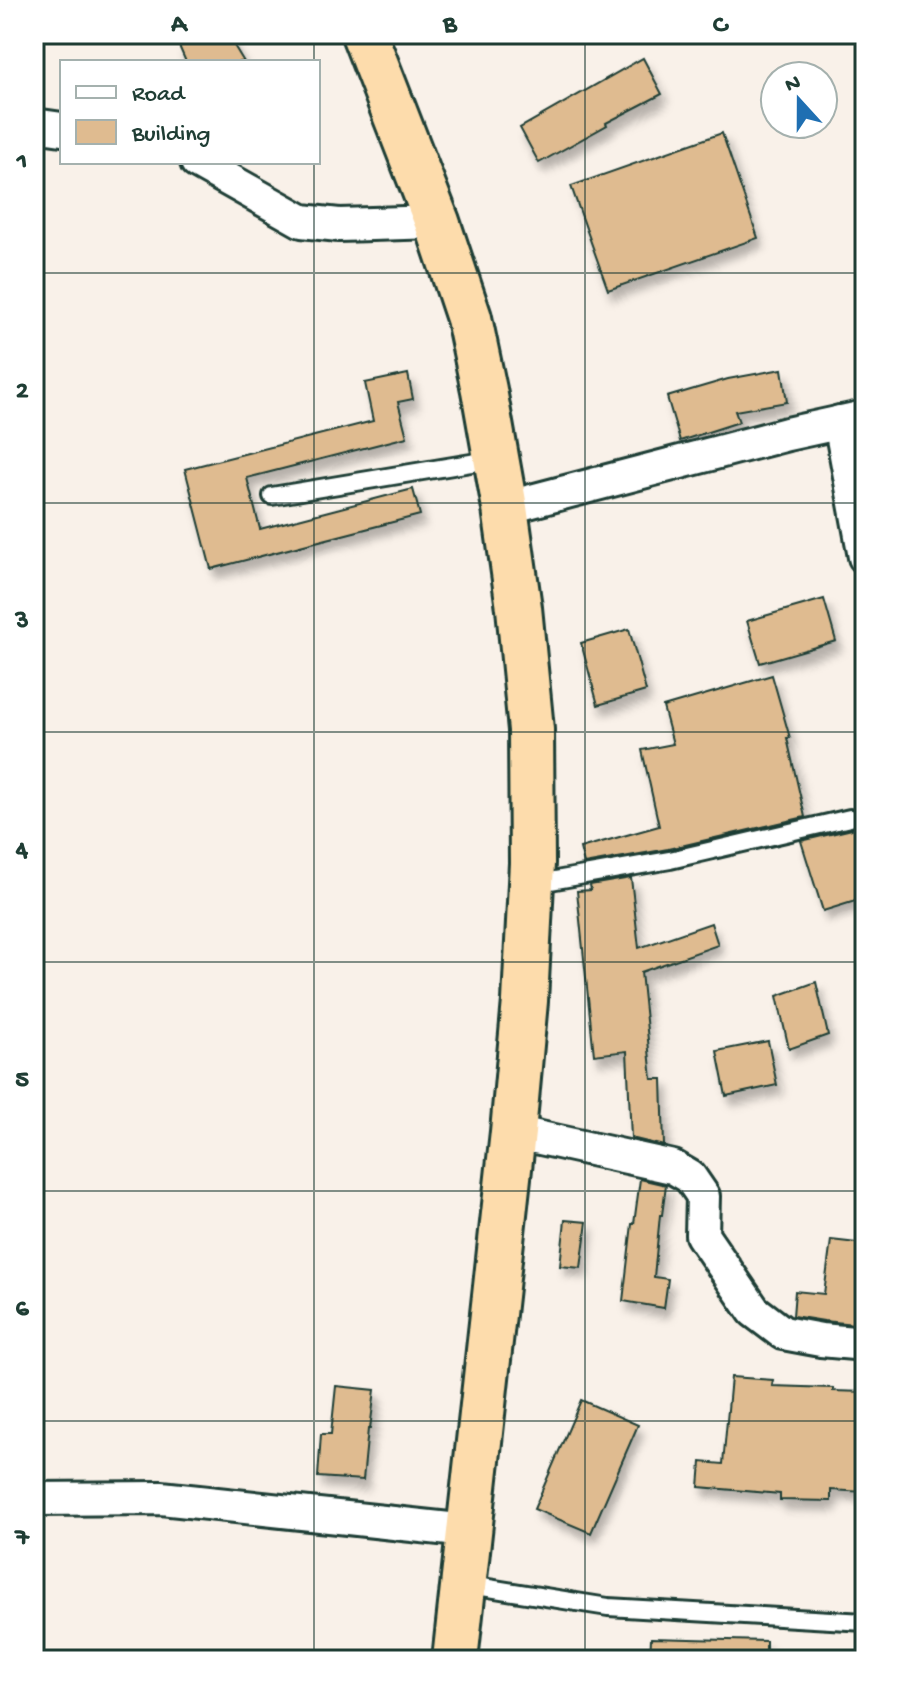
<svg xmlns="http://www.w3.org/2000/svg" width="899" height="1694" font-family="'Gochi Hand',sans-serif">
<defs>
<filter id="shadow"><feDropShadow dx="5" dy="9" stdDeviation="4" flood-color="#0004"/></filter>
</defs>
<rect width="100%" height="100%" fill="#f9f1e9"/>
<filter id="ink" filterUnits="userSpaceOnUse"><feTurbulence type="fractalNoise" baseFrequency=".0125" numOctaves="2"/><feDisplacementMap in="SourceGraphic" scale="16" xChannelSelector="R" yChannelSelector="G"/><feConvolveMatrix kernelMatrix="1 2 1 2 8 2 1 2 1" color-interpolation-filters="sRGB"/></filter>
<g filter="url(#ink)">
<g fill="#dfbb90" stroke="#1f3d34" stroke-width="2" filter="url(#shadow)">
<polygon points="208,34 227,34 244,62 186,62 179,46"/>
<polygon points="643,58 662,94 606,123 607,125 539,163 520,128"/>
<polygon points="722,133 758,238 608,290 571,186"/>
<polygon points="782,369 787,402 735,411 739,422 680,441 667,397 728,379"/>
<polygon points="408,374 413,399 398,402 407,437 247,478 260,529 413,489 420,515 211,569 185,469 373,421 365,383"/>
<polygon points="824,599 836,641 760,663 747,621"/>
<polygon points="629,629 646,691 598,705 581,643"/>
<polygon points="772,675 790,738 787,738 805,817 668,849 584,864 580,848 659,826 642,750 673,744 663,707"/>
<polygon points="865,817 865,898 823,911 801,841 852,829 858,825 861,819"/>
<polygon points="631,878 639,948 711,923 718,945 641,972 652,1079 662,1079 664,1146 631,1138 627,1051 594,1055 577,891 591,890 590,885"/>
<polygon points="816,982 828,1035 789,1049 777,996"/>
<polygon points="768,1041 777,1085 726,1096 717,1051"/>
<polygon points="640,1179 666,1185 662,1215 660,1215 654,1277 668,1279 664,1308 623,1301 632,1224 634,1224"/>
<polygon points="565,1220 587,1222 581,1268 560,1266"/>
<polygon points="831,1240 865,1244 865,1325 824,1321 793,1316 795,1291 824,1294"/>
<polygon points="731,1377 773,1380 772,1386 833,1388 833,1391 865,1392 865,1492 831,1490 831,1501 780,1500 780,1494 699,1487 701,1462 723,1464"/>
<polygon points="336,1386 375,1390 370,1429 368,1429 363,1480 318,1477 321,1434 331,1434"/>
<polygon points="581,1400 638,1425 591,1533 534,1509"/>
<polygon points="651,1638 766,1641 766,1660 650,1660"/>
</g>
<g fill="none" stroke-linecap="round" stroke-linejoin="round">
<g stroke="#1f3d34" stroke-width="22">
<g id="lane">
<polyline points="272,496 495,459"/>
<polyline points="533,884 670,860 850,818"/>
<polyline points="464,1584 608,1607 865,1622"/>
</g>
</g>
<g stroke="#1f3d34" stroke-width="38">
<g id="street">
<polyline points="34,125 62,129"/>
<polyline points="197,162 302,221 339,225 437,222"/>
<polyline points="840,422 865,557"/>
<polyline points="505,508 787,434 865,417"/>
<polyline points="513,1132 673,1167 690,1177 703,1196 702,1235 754,1311 783,1333 821,1340 865,1344"/>
<polyline points="34,1499 161,1498 468,1531"/>
</g>
</g>
<g stroke="#1f3d34" stroke-width="50">
<polyline id="highway" points="364,34 437,222 469,318 484,390 505,508 519,608 531,730 532,863 525,1001 513,1132 455,1660"/>
</g>
<use href="#lane" stroke="#fff" stroke-width="16"/>
<use href="#street" stroke="#fff" stroke-width="32"/>
<use href="#highway" stroke="#fddcac" stroke-width="44"/>
</g>
</g>
<path fill="none" stroke="#1f3d34" stroke-width="2" stroke-opacity="0.55" d="M314,34V62M585,34V1660M314,162V1660M34,273H865M34,503H865M34,732H865M34,962H865M34,1191H865M34,1421H865"/>
<rect width="899" height="1694" fill="none" stroke="#fff" stroke-width="88"/>
<rect x="60" y="60" width="260" height="104" fill="#ffffff" stroke="#a5b1ae" stroke-width="2"/>
<rect x="76" y="86" width="40" height="12" fill="#ffffff" stroke="#a5b1ae" stroke-width="2"/>
<text x="132" y="100" font-size="24" fill="#1f3d34">Road</text>
<rect x="76" y="120" width="40" height="24" fill="#dfbb90" stroke="#a5b1ae" stroke-width="2"/>
<text x="132" y="140" font-size="24" fill="#1f3d34">Building</text>
<g transform="translate(799 100) rotate(339)"><circle r="38" fill="#ffffff" stroke="#a5b1ae" stroke-width="2"/>
<path d="M0-6L14 30L0 20L-14 30Z" fill="#1f6fb2"/>
<text y="-12" font-size="22" font-weight="bold" text-anchor="middle" fill="#1f3d34">N</text>
</g>
<rect x="44" y="44" width="811" height="1606" fill="none" stroke="#1f3d34" stroke-width="3"/>
<g font-size="26" text-anchor="middle" font-weight="bold" fill="#1f3d34">
<text x="179" y="31">A</text>
<text x="450" y="31">B</text>
<text x="720" y="31">C</text>
<text x="22" y="168">1</text>
<text x="22" y="397">2</text>
<text x="22" y="627">3</text>
<text x="22" y="856">4</text>
<text x="22" y="1086">5</text>
<text x="22" y="1315">6</text>
<text x="22" y="1544">7</text>
</g>
</svg>
